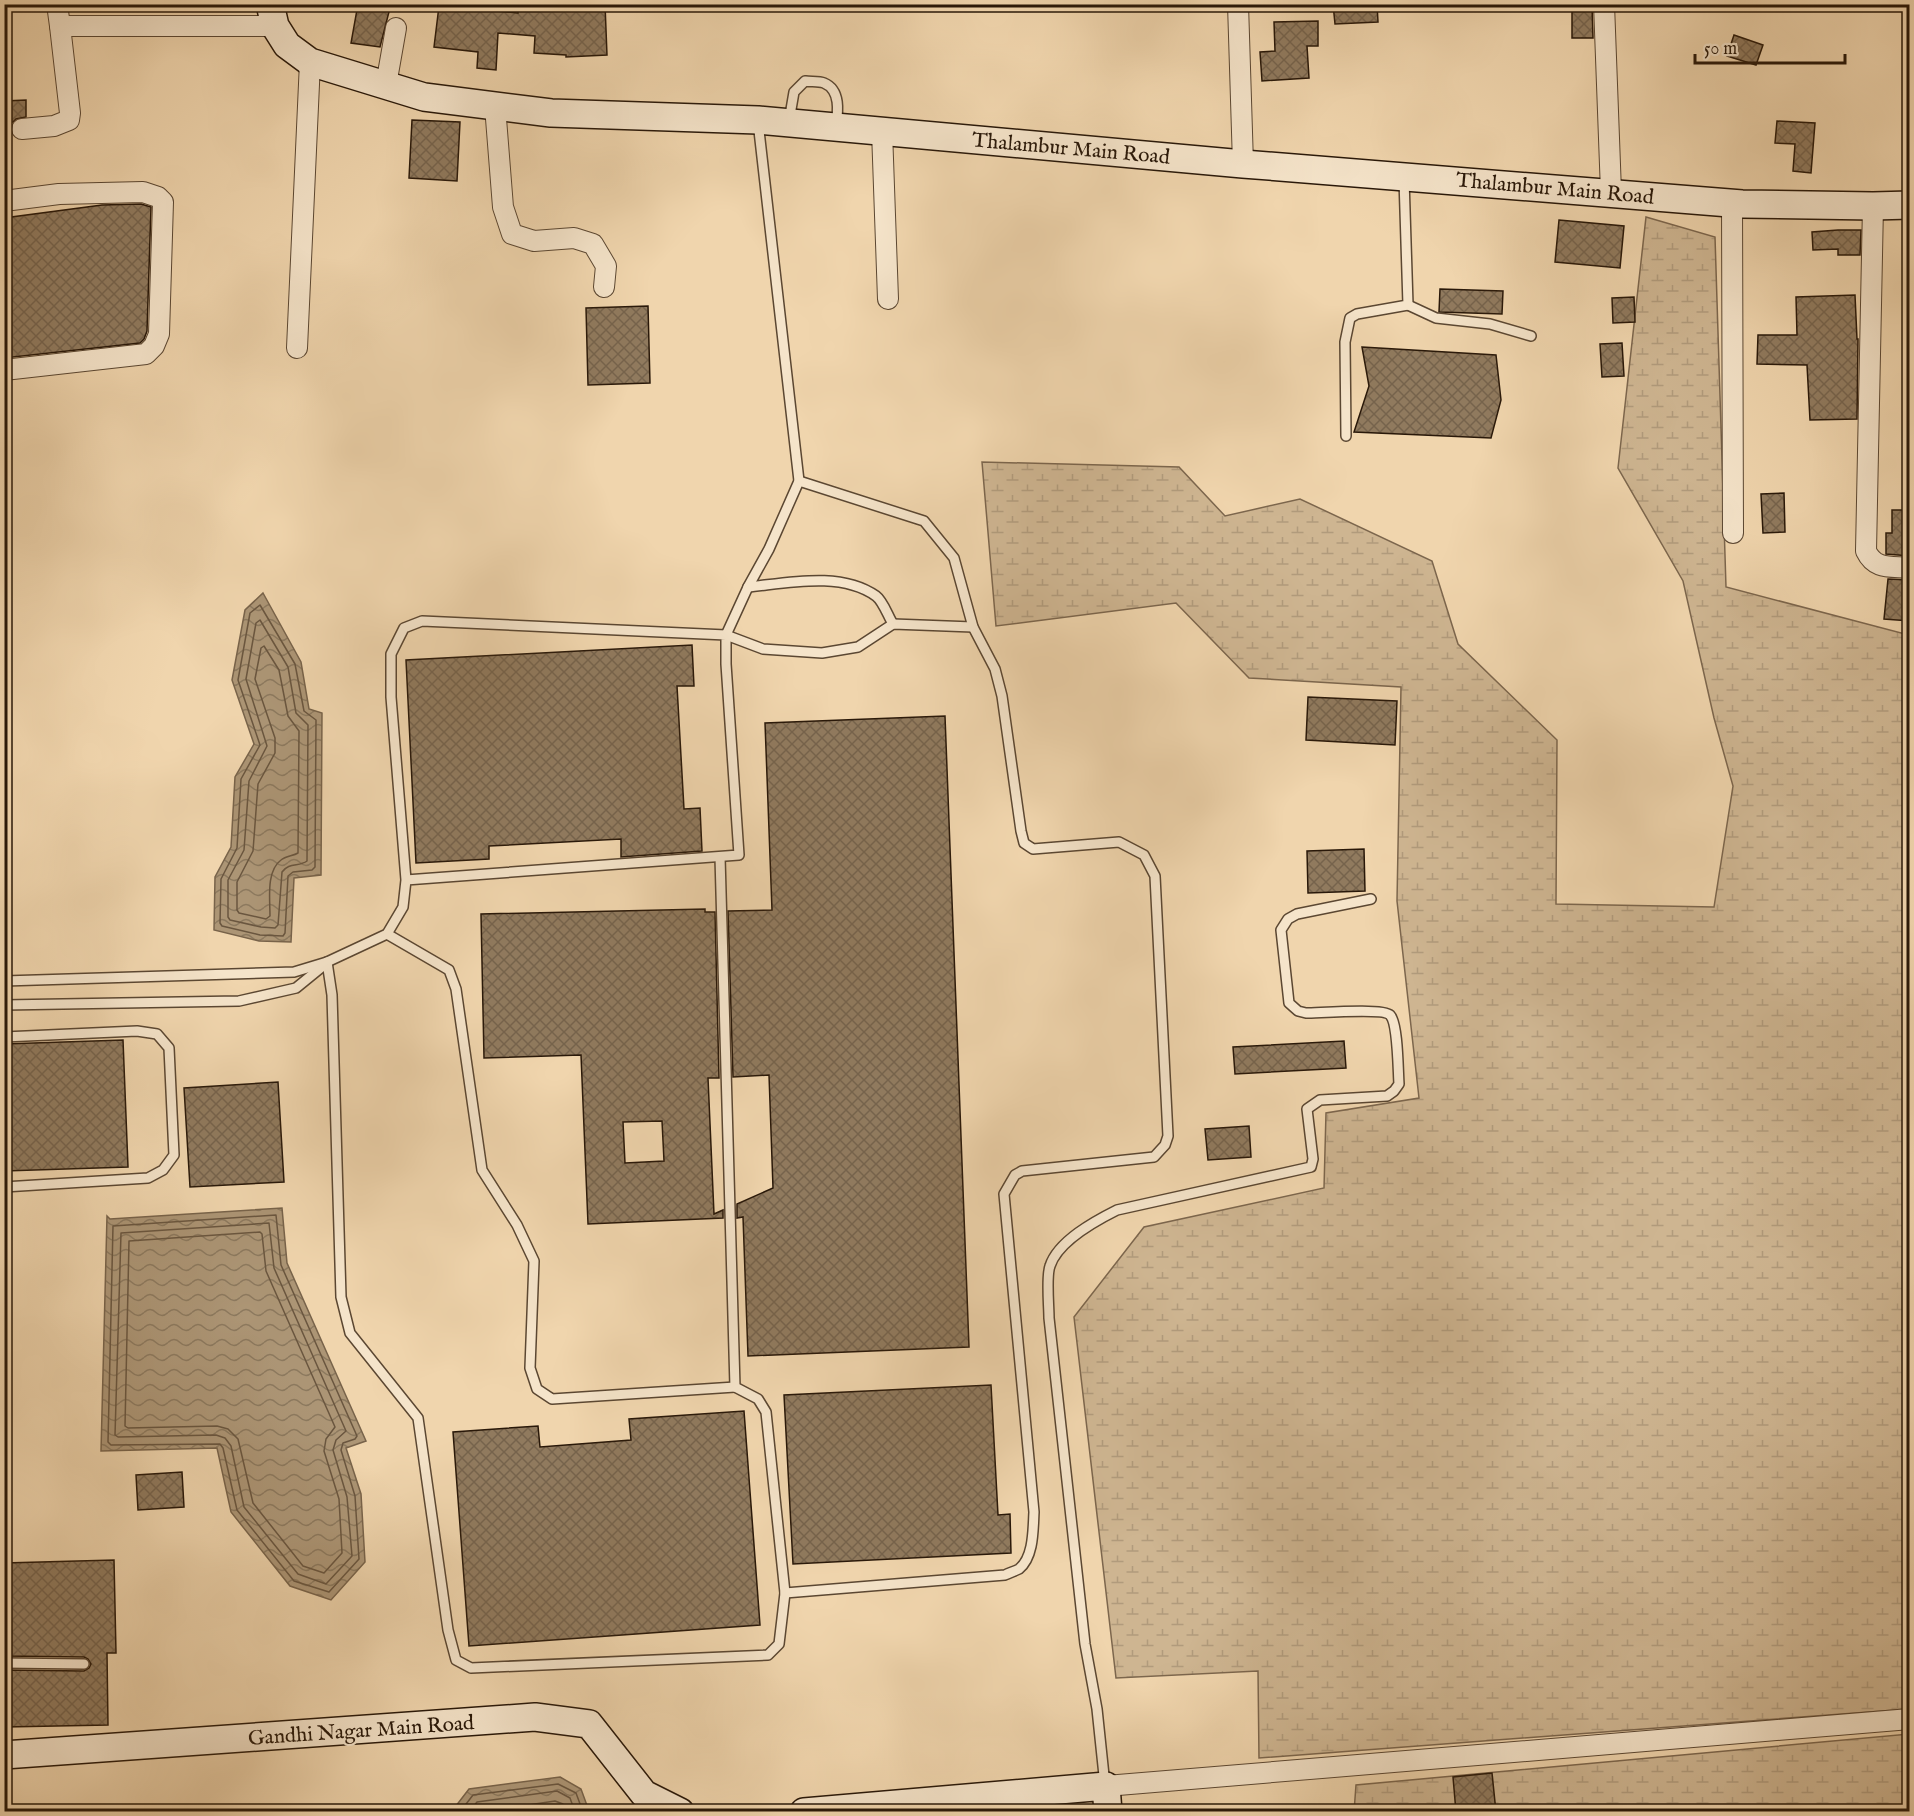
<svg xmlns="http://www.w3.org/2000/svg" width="1914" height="1816" font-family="'IM FELL English',serif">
<defs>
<pattern id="wetland-marsh" width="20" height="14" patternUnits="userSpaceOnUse" patternTransform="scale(1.5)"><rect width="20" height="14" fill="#ceb591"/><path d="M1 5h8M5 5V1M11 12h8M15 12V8" fill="none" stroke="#b19b7c"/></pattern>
<pattern id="water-waves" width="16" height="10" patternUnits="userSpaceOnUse" patternTransform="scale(1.5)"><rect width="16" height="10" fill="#ac9575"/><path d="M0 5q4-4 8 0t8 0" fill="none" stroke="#8c795e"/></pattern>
<pattern id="building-cross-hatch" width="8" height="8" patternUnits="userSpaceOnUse" patternTransform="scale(1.5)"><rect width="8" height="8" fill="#907a5e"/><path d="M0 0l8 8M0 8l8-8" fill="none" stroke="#76634c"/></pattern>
</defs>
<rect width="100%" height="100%" fill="#f0d5ad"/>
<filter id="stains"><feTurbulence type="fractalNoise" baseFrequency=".00333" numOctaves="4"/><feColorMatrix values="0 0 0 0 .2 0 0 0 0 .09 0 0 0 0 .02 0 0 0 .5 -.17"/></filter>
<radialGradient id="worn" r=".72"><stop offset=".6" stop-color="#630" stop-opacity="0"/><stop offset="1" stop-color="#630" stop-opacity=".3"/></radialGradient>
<g fill="url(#wetland-marsh)" stroke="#7c664d" stroke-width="1.5">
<polygon points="1646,217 1715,237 1726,587 1909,635 1909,1709 1259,1758 1258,1671 1116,1678 1074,1317 1144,1227 1324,1188 1326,1113 1419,1098 1397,901 1401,687 1249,678 1176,603 996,626 982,462 1179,467 1225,516 1300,499 1432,561 1458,644 1557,740 1556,904 1714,907 1733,786 1714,718 1683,581 1618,468"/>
<polygon points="1909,1734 1909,1811 1354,1812 1356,1785"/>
</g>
<g fill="url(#water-waves)" stroke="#78634a" stroke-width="1.5">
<polygon points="263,593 301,662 309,709 322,713 321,875 294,878 291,942 259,941 214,930 215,877 231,847 235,777 254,744 232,680 245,610"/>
<polygon points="282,1208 287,1263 366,1441 346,1448 361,1494 365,1562 331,1600 290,1586 231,1512 217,1448 101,1451 107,1216 110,1219"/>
<polygon points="560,1777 581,1789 589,1811 452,1811 469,1789"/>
</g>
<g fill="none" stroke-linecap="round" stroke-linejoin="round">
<g stroke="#6a563f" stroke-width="1.5">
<polygon points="260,605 295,664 304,711 316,720 315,867 312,870 293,872 288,876 285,933 283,936 260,935 222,926 220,923 221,879 237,848 241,779 260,745 238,680 250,613"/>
<path d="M260,620L288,667L296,713L308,725L307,861C299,867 289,862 282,872L278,925L275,928L261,927L230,920L228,917V880L244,850L249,781L267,746L246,679L256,623Z"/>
<path d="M264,646L279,670L288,716L299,731L298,853C293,856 286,856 281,860C266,871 270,899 270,916L266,919L239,913L237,910V882L253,851L258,784L275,753V738L255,679L261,648Z"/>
<polygon points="276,1215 281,1265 357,1436 355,1439 343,1443 341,1450 355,1496 359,1559 329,1592 294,1581 237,1510 223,1448 220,1444 111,1445 108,1442 113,1226"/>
<polygon points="269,1223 274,1268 346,1431 336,1440 333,1450 347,1497 352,1556 326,1584 298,1574 244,1507 231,1446 225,1438 216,1435 118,1437 115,1435 121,1233"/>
<polygon points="260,1232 262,1234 266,1271 335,1427 326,1439 324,1451 339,1499 342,1553 324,1573 303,1566 253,1503 238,1439 228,1429 217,1426 128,1428 125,1426 129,1241"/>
<polyline points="460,1812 473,1795 558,1784 576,1793 583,1812"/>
<polyline points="469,1812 477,1802 557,1791 570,1798 575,1812"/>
<polyline points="480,1812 555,1801 563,1804 566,1812"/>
</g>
</g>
<g fill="url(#building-cross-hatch)" stroke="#291809" stroke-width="1.5" fill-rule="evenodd">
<polygon points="358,4 391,4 380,47 351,43"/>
<polygon points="519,4 605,4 607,55 566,57 566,55 534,53 535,36 498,33 496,70 477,68 478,52 434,47 439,6 518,13"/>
<polygon points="1333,4 1377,4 1378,22 1335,24"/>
<polygon points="1572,6 1592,6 1593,38 1572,38"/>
<polygon points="1318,21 1318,46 1307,46 1309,78 1262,81 1260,52 1275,51 1274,22"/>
<polygon points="1734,35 1763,45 1756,65 1727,56"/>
<polygon points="26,100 26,117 16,119 13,122 4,122 4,101"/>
<polygon points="412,120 460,122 457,181 409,178"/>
<polygon points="1777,121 1815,123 1811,173 1793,171 1795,144 1775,143"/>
<polygon points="141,204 151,207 147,331 144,339 140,343 4,358 4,218 102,205"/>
<polygon points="1559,220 1624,226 1620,268 1555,262"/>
<polygon points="1838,230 1861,230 1860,255 1838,255 1838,249 1813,250 1812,232"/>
<polygon points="1440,289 1503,291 1502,314 1439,312"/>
<polygon points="1855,295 1857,339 1858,339 1857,419 1810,420 1807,365 1757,364 1758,335 1797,335 1796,297"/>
<polygon points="1634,297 1635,322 1613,323 1612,298"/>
<polygon points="648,306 650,383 588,385 586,308"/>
<polygon points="1622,343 1624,376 1602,377 1600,344"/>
<polygon points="1362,347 1496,355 1501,400 1491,438 1354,432 1369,386"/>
<polygon points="1784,493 1785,532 1763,533 1761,494"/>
<polygon points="1892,510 1910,510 1910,556 1886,554 1886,533 1892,533"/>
<polygon points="1888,579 1910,580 1910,621 1884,619"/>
<polygon points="692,645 694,686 677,686 684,809 700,808 702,851 621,857 621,839 489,846 489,859 416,863 406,660"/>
<polygon points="1308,697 1397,701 1395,745 1306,740"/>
<polygon points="945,716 969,1347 748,1356 743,1217 737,1218 737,1204 773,1188 769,1075 733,1077 728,911 772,910 765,723"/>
<polygon points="1364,849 1365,891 1308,893 1307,851"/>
<path d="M705,909V912H715L719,1078H708L714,1214L723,1210V1218L588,1224L581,1055L484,1058L481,914ZM662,1121L664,1161L625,1163L623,1122Z"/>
<polygon points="123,1040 128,1167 4,1171 4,1044"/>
<polygon points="1344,1041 1346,1068 1235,1074 1233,1047"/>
<polygon points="278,1082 284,1182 190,1187 184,1088"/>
<polygon points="1249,1126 1251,1157 1208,1160 1205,1129"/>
<polygon points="991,1385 998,1515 1010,1514 1011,1553 793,1564 784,1395"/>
<polygon points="744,1411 760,1625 469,1646 453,1432 538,1426 540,1447 631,1440 629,1419"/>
<polygon points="182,1472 184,1507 138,1510 136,1475"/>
<polygon points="114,1560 116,1653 107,1653 108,1725 5,1727 5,1670 84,1671 89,1668 91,1664 88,1659 84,1657 4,1656 4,1563"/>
<polygon points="1492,1773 1496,1812 1456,1812 1453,1777"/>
</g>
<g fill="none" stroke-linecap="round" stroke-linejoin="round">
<g stroke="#5b4732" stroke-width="12">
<g id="lane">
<path d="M789,121L794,92L805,81C810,82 819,81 824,83C841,90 838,112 836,126"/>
<polyline points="758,122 799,481 769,549 748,587 726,635 763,649 822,653 858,647 893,624 973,627"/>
<polyline points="1408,305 1436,318 1490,324 1531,336"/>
<polyline points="1346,436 1345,342 1350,318 1357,314 1408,305 1404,179"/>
<path d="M748,587C788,583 841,571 876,596C883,601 888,616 893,624"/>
<polyline points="387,934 449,970 456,989 482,1170 517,1225 534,1261 530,1368 537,1389 552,1399 735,1387"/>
<polyline points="327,962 332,995 341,1297 350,1333 418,1418 448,1630 456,1660 471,1668 768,1655 779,1644 785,1593 766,1412 758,1399 735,1387 720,857"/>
<polyline points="4,981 294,972 327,962 387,934 403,907 406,880 391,697 391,654 404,628 422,621 726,635 726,664 739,855 406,880"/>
<polyline points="4,1005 239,1001 296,988 323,966"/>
<polyline points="4,1037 137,1031 157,1034 169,1048 174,1155 163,1170 148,1178 4,1187"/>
<path d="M785,1593L1005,1575C1009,1573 1015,1571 1019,1569C1034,1557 1033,1529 1034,1512L1004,1194L1015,1175L1022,1171L1154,1157L1165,1145L1168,1136L1155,876L1144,855L1119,842L1033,849L1024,843L1021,831L1002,696L995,669L973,627L954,558L924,521L799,481"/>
<polyline points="4,1663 84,1664"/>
<path d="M1105,1785L1097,1709L1085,1644L1049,1318C1049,1306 1046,1276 1050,1266C1058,1241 1095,1221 1117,1210L1311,1167L1313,1159L1307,1109L1320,1100L1387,1096L1394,1091L1399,1084C1398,1070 1398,1023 1390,1015C1383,1008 1319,1013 1306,1013L1298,1011L1289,1003L1281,930L1288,919L1297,914L1371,899"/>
</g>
</g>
<g stroke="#5b4732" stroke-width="22">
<g id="street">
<polyline points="57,4 60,26"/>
<polyline points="1238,4 1243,164"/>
<polyline points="1604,4 1611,192"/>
<polyline points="386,85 396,28"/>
<polyline points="495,106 503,207 512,234 534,241 574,238 593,244 606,266 604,287"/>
<polyline points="22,129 54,126 69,120 70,113 60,26 275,26"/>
<polyline points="882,131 888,299"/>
<polyline points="4,201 59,194 143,192 158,197 163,202 159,334 154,346 146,354 4,370"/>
<polyline points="1732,203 1733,533"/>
<path d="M1873,206L1866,551C1875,570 1890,566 1910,568"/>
<polyline points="297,348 310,62"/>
<polyline points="1106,1786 1910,1719"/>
</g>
</g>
<g stroke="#291809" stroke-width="30">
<g id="secondary">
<polyline points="270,4 275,26 287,45 310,62 424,97 551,113 758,120 1243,164 1742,204 1873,206 1910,205"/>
<polyline points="4,1755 535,1717 589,1724 644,1794 680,1812"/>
<polyline points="804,1812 1106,1786 1108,1812"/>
</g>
</g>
<use href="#lane" stroke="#f5e4ca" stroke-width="9"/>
<use href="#street" stroke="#f5e4ca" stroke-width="20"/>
<use href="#secondary" stroke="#f5e4ca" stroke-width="27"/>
</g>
<g text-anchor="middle" stroke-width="4.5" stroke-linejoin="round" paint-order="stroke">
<g font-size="21" fill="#291809" stroke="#f5e4ca">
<text transform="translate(1071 148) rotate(5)" y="7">Thalambur Main Road</text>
<text transform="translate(1555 188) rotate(5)" y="7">Thalambur Main Road</text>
<text transform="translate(361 1730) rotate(-4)" y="7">Gandhi Nagar Main Road</text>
</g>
</g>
<rect width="1914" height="1816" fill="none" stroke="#f0d5ad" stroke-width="24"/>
<rect x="6" y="6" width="1902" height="1804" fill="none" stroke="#291809" stroke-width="3"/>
<rect x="12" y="12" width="1890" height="1792" fill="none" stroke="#291809" stroke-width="1.5"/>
<path d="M1695 54v9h150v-9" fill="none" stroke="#291809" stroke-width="3"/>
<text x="1704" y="54" font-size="18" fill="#291809" stroke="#f5e4ca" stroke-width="4.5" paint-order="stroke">50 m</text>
<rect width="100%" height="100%" filter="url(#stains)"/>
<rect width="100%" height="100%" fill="url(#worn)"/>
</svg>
